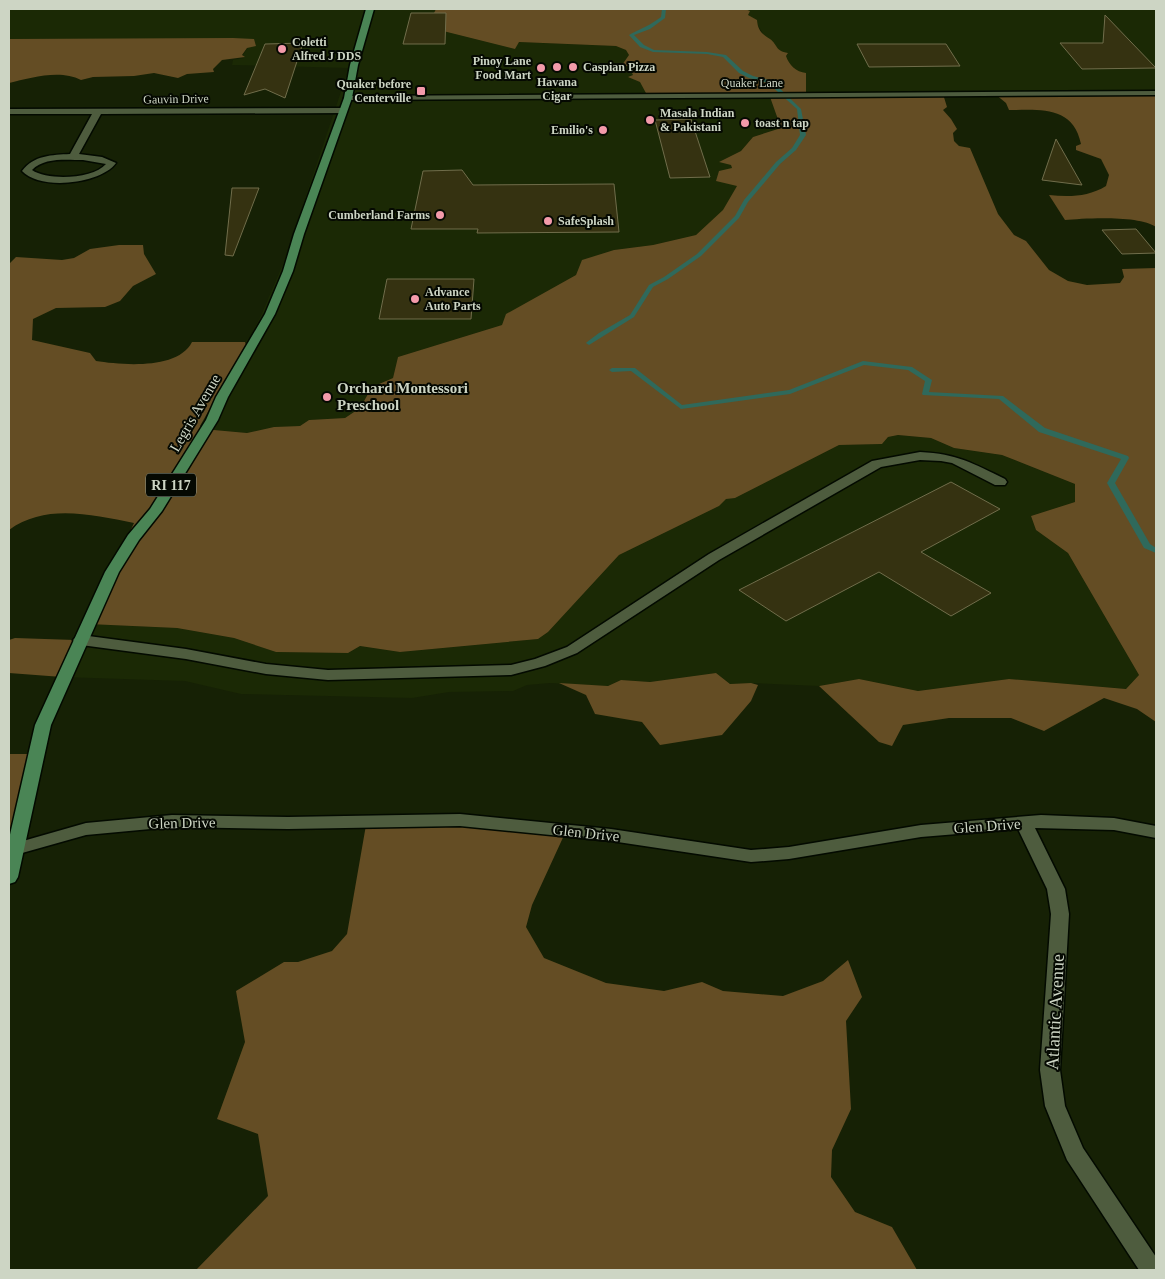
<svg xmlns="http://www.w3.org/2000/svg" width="1165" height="1279" font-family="Georgia,serif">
<rect width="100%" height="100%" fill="#162105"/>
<g fill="#1b2905">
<polygon points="9,9 436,9 427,27 515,49 518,42 616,46 627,50 629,55 633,67 633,75 629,76 770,97 781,128 753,137 741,151 720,162 731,165 738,186 724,210 696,235 653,245 614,250 583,260 576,275 507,314 502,325 398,357 393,378 372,387 360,408 345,418 309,420 300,426 274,427 247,433 203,429 200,426 246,345 245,342 249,338 260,318 283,264 349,68 232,65 233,60 244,58 242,56 249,46 256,45 253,39 9,39"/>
<polygon points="745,9 1156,9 1156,93 806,94 799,72 789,64 786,56 788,54 776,49 771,40 765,37 754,19 747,15"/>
<polygon points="898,435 931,438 954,448 1002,455 1075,484 1075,502 1031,516 1036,530 1068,553 1139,675 1126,689 1009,679 918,691 859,679 819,686 751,683 730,684 716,673 650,682 621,680 608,686 550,683 527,685 513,691 449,692 412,698 241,694 185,681 62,677 88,624 177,628 234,638 276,652 348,653 360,646 400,652 538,639 548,632 619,555 719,506 726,498 735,498 839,445 882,444 888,437"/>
</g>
<g fill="#644d24">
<path d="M436,9H745L750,11L748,15L757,20C758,31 762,34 770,39C778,45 775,51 788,53L786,56C789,65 796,72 806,73V94H943L947,107L943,110L951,119L957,129L953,133L954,141L959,146L970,148L998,214L1014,235L1026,241L1049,270L1068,281L1087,285L1120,283L1124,277L1122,269L1156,268V722L1137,709L1104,698L1044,731L1011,718H949L903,725L892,746L879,742L819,686L859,679L918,691L1009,679L1126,689L1139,675L1068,553L1036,530L1031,516L1075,502V484L1002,455L954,448L931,438L898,435L888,437L882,444L839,445L735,498L726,499L719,506L619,555L548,632L538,639L400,652L360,646L348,653L276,652L234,638L177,628L88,624V622L134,523C92,515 46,503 9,530V264L16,257L62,260L74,258L90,249L119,245H143L144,254L156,274L133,286L120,301L105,307L56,308L33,319L32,340L90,353L96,361C122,365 178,370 192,342H245L246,345L200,426L203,429L247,433L274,427L300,426L309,420L345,418L360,408L372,387L393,378L398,357L502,325L506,314L576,275L582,260L614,250L653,245L696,235L723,210L737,186L716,181L719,171L732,168L731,165L719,162L741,151L753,137L781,128L770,97L647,95L640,82L628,77L633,75L631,71L633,67L622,65L629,55L626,50L616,46L519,42L515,49L427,27Z"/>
<path d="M233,38L254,39L256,46L247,48L242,55L245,57L222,60L213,69L214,72L187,74L178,78L154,73L134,76L93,77L81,80C60,69 30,78 9,83V39Z"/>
<path d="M1156,93V227C1140,215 1085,218 1065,220L1049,195C1069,197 1088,197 1106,186L1109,175L1101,159L1076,150V146L1081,144C1073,105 1039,110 1009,110L1006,103L995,94Z"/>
<polygon points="15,638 75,640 62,677 9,673 9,640"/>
<polygon points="716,673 730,684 751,683 758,685 751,701 722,735 660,745 642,722 595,714 586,695 559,683 608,686 621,680 650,682"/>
<polygon points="9,754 32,754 9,872"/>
<polygon points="376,819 566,831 532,905 526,927 544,958 606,983 664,991 702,982 723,991 783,996 823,981 848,960 862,997 846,1021 851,1109 832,1150 831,1177 855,1212 892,1227 917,1270 196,1270 268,1196 258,1134 217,1119 245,1042 236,991 284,962 298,962 332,951 347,934 366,825"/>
</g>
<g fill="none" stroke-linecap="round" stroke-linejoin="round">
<g fill="#2f695b" fill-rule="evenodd">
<path d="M662,9H666L665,18L650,29L634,35L644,45L654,50L707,52L726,55L743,71L753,76L772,81L801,109L806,135L796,150L780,164L748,202L739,218L701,256L668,279L653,287L634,317L589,345L586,343L587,342L599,333L630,315L649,285L664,277L697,254L735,216L744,200L776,162L792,148L800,135L797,109L768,83L749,78L739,73L723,57L707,54L653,52L640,47L629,35C640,29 651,25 661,17Z"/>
<polygon points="863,361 912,367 932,380 929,392 1003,396 1045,428 1128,456 1129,458 1115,483 1150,544 1156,548 1156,553 1144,548 1107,483 1121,459 1039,432 999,399 923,395 922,394 925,381 908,370 864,365 790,394 681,409 631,371 612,372 609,370 612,368 635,368 682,405 789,390"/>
</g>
</g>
<g fill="#353211" stroke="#706d4b">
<polygon points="411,13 446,13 445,44 403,44"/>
<polygon points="1105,15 1156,68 1082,69 1060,43 1103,43"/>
<polygon points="303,43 285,98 265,89 244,95 265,44"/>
<polygon points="857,44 946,44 960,66 869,67"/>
<polygon points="691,119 710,177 670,178 655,120"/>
<polygon points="1056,139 1082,185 1042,180"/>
<polygon points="462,170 473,185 614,184 619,232 477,233 478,229 411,229 423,171"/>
<polygon points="232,188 259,188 233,256 225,255"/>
<polygon points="1136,229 1156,253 1122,254 1102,230"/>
<polygon points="387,279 474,279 471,319 379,319"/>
<polygon points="951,482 1000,509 921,552 991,593 951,616 879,572 786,621 739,590"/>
</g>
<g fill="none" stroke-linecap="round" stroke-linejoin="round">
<g stroke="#030a00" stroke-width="3">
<g id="minor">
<polygon points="1156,91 1156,95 348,100 344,98 348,96"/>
<path d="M343,108L346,109V113L101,114L79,154L102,157L116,163C101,184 40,191 22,171C34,155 52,155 70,154L92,114H9V109ZM83,160L106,164C93,179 48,181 32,170C44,157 67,160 83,160Z"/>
<path d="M920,452C958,454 972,463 1005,479L1007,482L1005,485H995L952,463L941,461L920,460L881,467L719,560L577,653L545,666L511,675L328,680L266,674L186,659L81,645L76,643L73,640L76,637L81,635L186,649L266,664L328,670L511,665L535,659L567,647L709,554L872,461Z"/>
<polygon points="460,814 611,829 751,850 789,847 921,825 1041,815 1114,818 1156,826 1156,838 1114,830 1035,828 1065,889 1069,914 1060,1070 1065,1106 1083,1148 1156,1257 1156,1270 1139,1270 1067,1160 1045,1106 1040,1070 1051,914 1047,889 1018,829 921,837 789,859 751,862 611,841 460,826 288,829 172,827 86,835 15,855 9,853 9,845 86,823 172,815 288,817"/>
</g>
</g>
<g stroke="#030a00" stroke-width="3">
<polygon id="major" points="366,9 374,9 358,65 352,98 304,234 293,271 275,314 228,397 218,420 162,511 139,540 119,572 51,725 18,877 15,882 9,884 9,839 35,725 105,572 128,535 150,509 206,420 216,397 265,314 283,271 294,234 344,98 350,65"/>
</g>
<use href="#minor" fill="#4e5c3e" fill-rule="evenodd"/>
<use href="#major" fill="#4a8555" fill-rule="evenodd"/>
</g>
<g fill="#f39aaa" stroke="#050902" stroke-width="2">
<circle cx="282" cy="49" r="5"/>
<circle cx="557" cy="67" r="5"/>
<circle cx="573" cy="67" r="5"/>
<circle cx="541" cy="68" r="5"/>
<rect x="416" y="86" width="10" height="10" rx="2.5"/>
<circle cx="650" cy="120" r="5"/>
<circle cx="745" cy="123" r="5"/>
<circle cx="603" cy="130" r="5"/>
<circle cx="440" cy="215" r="5"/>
<circle cx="548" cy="221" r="5"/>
<circle cx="415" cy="299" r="5"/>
<circle cx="327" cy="397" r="5"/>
</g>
<g text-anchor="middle" stroke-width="4" stroke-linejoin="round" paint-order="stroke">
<g font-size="12" font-weight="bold" fill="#cdd5c4" stroke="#050902" text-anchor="start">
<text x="292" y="46">Coletti<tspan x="292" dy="14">Alfred J DDS</tspan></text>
<text x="531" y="65" text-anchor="end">Pinoy Lane<tspan x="531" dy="14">Food Mart</tspan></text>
<text x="583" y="71">Caspian Pizza</text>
<text x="557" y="86" text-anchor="middle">Havana<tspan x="557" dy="14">Cigar</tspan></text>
<text x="411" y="88" text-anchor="end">Quaker before<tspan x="411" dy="14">Centerville</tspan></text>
<text x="660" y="117">Masala Indian<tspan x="660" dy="14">&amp; Pakistani</tspan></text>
<text x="755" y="127">toast n tap</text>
<text x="593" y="134" text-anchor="end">Emilio's</text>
<text x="430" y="219" text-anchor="end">Cumberland Farms</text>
<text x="558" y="225">SafeSplash</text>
<text x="425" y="296">Advance<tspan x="425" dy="14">Auto Parts</tspan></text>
</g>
<g font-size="12" fill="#cdd5c4" stroke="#050902">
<text x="752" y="87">Quaker Lane</text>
<text transform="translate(176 99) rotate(-1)" y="4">Gauvin Drive</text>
</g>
<rect fill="#050902" stroke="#91988a" stroke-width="1" x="146" y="473.5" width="50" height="23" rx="4"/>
<g font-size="14" font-weight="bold" fill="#cdd5c4">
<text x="171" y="490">RI 117</text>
</g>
<g font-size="15" font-weight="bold" fill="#cdd5c4" stroke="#050902" text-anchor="start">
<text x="337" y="393">Orchard Montessori<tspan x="337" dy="17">Preschool</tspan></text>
</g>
<g font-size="15" fill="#cdd5c4" stroke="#050902">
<text transform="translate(195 413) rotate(-60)" y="5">Legris Avenue</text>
<text transform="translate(182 823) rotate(-1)" y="5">Glen Drive</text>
<text transform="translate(987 826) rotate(-4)" y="5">Glen Drive</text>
<text transform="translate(586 833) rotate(6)" y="5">Glen Drive</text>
</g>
<g font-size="18" fill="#cdd5c4" stroke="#050902">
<text transform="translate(1055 1012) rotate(-87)" y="6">Atlantic Avenue</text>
</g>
</g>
<rect width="1165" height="1279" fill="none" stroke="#cdd5c4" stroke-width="20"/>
</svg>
